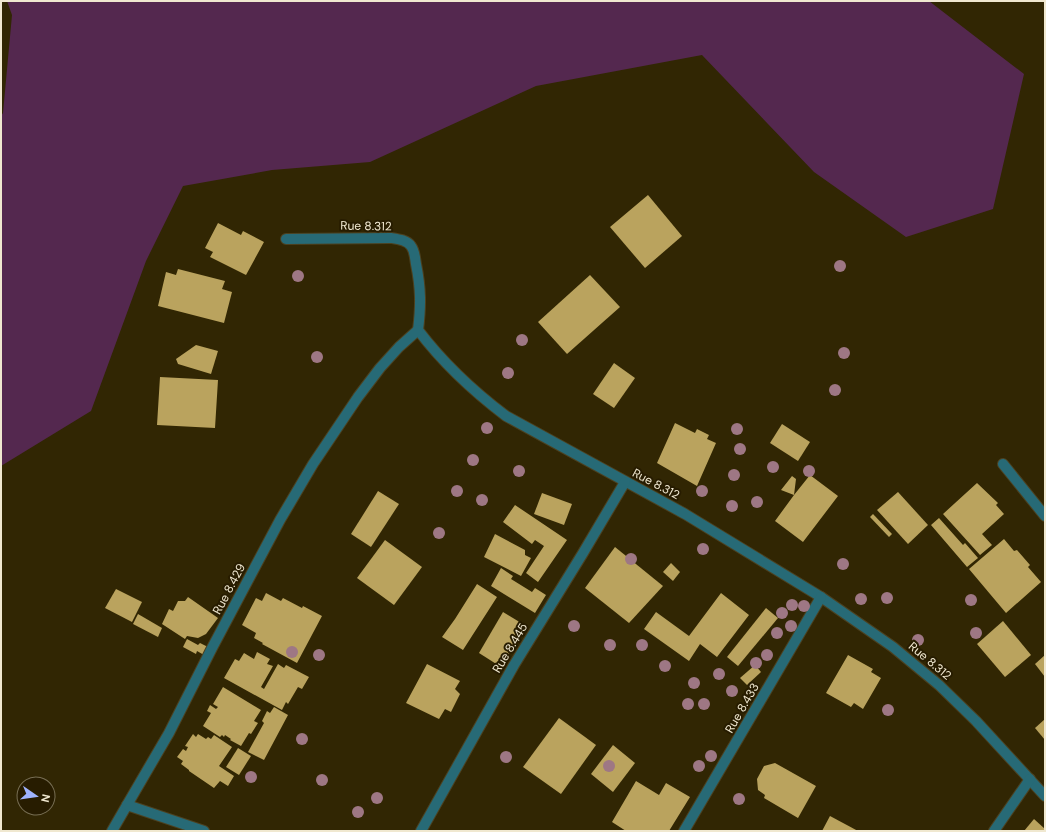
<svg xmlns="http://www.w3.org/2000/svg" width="1046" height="832" font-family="'DM Sans',sans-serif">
<rect width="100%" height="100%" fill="#312603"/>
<polygon fill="#54284f" points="7,1 929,1 1024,74 993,209 906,237 814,172 702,55 536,86 370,162 272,170 183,186 146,261 91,411 1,466 1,116 3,113 12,15"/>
<g fill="#baa35e">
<polygon points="648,195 682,236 645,268 610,227"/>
<polygon points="218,223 241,235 243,231 264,242 246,275 210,257 213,252 205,248"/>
<polygon points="178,269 225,281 222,289 232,292 224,323 158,306 166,272 176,275"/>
<polygon points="590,275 620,307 567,354 538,322"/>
<polygon points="196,345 218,351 211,374 178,364 176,359"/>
<polygon points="614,363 635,378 614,408 593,394"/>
<polygon points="160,377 218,380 215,428 157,425"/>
<polygon points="675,423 695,433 697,429 709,435 707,439 716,443 697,486 657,463"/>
<polygon points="782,424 810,442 798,461 770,443"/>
<polygon points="810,475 838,496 803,542 775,521 794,495 781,490 792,476 796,479 794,495"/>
<polygon points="977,483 998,503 996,505 1004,514 982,534 992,545 980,555 943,514"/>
<polygon points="378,491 399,504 371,547 351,534"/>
<polygon points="898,492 928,525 908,544 877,510"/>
<polygon points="542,493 572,504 564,525 534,514"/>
<polygon points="515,505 567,540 538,582 526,573 544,546 535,540 532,544 503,522"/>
<polygon points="873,514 892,534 889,537 870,517"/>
<polygon points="939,518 963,545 965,543 978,558 967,567 931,525"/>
<polygon points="495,534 525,550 525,555 531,558 521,576 484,557"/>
<polygon points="1004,539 1014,551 1017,550 1030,565 1028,567 1041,582 1006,613 969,569"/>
<polygon points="385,540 422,567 394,605 357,578"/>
<polygon points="615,547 663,586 629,623 585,588"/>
<polygon points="671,563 680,572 673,581 663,572"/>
<polygon points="501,568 513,576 511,579 532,592 535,588 546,595 535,613 491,586"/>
<polygon points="477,584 497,597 463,650 442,637 455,619"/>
<polygon points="116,589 142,602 132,622 105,608"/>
<polygon points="266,593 281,601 283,598 302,608 303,606 322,616 297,663 262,644 263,643 254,638 256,633 242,625 256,598 262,601"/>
<polygon points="721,593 749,615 717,657 700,644 689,661 644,629 656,612 689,636"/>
<polygon points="188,597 218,618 206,634 198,638 187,636 185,639 162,624 169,609 173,611 178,601 185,601"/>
<polygon points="766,608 778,618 738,666 727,657"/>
<polygon points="503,612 526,626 501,667 479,653"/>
<polygon points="138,614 162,628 158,637 133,624"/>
<polygon points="1003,621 1031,655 1005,677 977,644"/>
<polygon points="187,639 198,645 200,643 208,647 204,655 197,651 196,654 183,647"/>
<polygon points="257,652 270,659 267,664 273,666 261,687 264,689 278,664 284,668 286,665 309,677 302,689 298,687 288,704 286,702 282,710 224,678 235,659 239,661 244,653 254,659"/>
<polygon points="848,655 873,669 871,672 881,678 863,709 854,703 851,707 826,693"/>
<polygon points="1045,655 1045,677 1035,664"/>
<polygon points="427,664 460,681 455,689 460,694 451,712 445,709 439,719 406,703"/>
<polygon points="755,665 761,672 747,685 740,678"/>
<polygon points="223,687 261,710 254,721 258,723 251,734 249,733 241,746 230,740 231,739 225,735 224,737 222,735 220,737 203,726 211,713 207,711 210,705 216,709 218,707 213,704"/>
<polygon points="274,707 288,715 264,760 248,752 264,723 262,721 267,711 270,713"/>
<polygon points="559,718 596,745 561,794 523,767"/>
<polygon points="1045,719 1045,740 1035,728"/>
<polygon points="193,734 196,737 198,734 206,739 208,737 211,739 214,735 232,747 219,766 234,776 228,786 220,781 214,788 189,771 189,770 181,764 183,761 177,757 183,749 186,751 188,747 185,746"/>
<polygon points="613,745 635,763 613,792 591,774"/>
<polygon points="238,748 251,756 239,775 226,767"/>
<polygon points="775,763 816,786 798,818 764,798 765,795 758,790 757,779 764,766"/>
<polygon points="636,781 659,795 666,783 690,797 669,831 626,831 612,822"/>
<polygon points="830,816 858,831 822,831"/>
<polygon points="1034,819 1045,829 1045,831 1024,831"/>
</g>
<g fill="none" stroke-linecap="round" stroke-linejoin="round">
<g stroke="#4c4120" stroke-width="12">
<g id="street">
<path d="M286,239L391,238C398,239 407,240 411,246C415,251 415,259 416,264C421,289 421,306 418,330C443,363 473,391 506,416L685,514L821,597L893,647L939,685L976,721L1045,796"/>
<polyline points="1003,464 1045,516"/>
<polyline points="112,831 127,805"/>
<polyline points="204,831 127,805 169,733 212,648 280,520 313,464 358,397 380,368 399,347 418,330"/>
<polyline points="421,831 514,665 583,553 625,482"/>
<polyline points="684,831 821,597"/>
<polyline points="994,831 1030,779"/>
</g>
</g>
<use href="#street" stroke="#276a76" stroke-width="10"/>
</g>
<g fill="#9e7784">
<circle cx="840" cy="266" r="6"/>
<circle cx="298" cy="276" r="6"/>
<circle cx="522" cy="340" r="6"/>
<circle cx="844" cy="353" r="6"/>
<circle cx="317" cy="357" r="6"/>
<circle cx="508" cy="373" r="6"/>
<circle cx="835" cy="390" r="6"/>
<circle cx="487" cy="428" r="6"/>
<circle cx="737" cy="429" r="6"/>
<circle cx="740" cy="449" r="6"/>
<circle cx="473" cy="460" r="6"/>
<circle cx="773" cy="467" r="6"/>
<circle cx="519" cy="471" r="6"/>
<circle cx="809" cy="471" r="6"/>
<circle cx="734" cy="475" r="6"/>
<circle cx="457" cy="491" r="6"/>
<circle cx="702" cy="491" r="6"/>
<circle cx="482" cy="500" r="6"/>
<circle cx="757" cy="502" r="6"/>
<circle cx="732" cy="506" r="6"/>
<circle cx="439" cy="533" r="6"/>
<circle cx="703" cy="549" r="6"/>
<circle cx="631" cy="559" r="6"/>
<circle cx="843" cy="564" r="6"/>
<circle cx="887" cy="598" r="6"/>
<circle cx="861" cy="599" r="6"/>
<circle cx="971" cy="600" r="6"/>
<circle cx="792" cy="605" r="6"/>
<circle cx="804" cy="606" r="6"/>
<circle cx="782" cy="613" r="6"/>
<circle cx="574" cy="626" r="6"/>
<circle cx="791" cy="626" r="6"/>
<circle cx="777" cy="633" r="6"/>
<circle cx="976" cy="633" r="6"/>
<circle cx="918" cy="640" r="6"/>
<circle cx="610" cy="645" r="6"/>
<circle cx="642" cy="645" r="6"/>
<circle cx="292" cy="652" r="6"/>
<circle cx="319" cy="655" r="6"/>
<circle cx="767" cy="655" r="6"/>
<circle cx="756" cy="663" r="6"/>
<circle cx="665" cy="666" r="6"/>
<circle cx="719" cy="674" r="6"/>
<circle cx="694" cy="683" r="6"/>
<circle cx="732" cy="691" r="6"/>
<circle cx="688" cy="704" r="6"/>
<circle cx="704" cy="704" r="6"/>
<circle cx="888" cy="710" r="6"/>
<circle cx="302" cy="739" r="6"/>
<circle cx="711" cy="756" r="6"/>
<circle cx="506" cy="757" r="6"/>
<circle cx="609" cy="766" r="6"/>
<circle cx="699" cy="766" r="6"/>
<circle cx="251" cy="777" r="6"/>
<circle cx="322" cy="780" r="6"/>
<circle cx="377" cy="798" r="6"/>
<circle cx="739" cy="799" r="6"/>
<circle cx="358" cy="812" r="6"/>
</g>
<g text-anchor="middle" stroke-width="4" stroke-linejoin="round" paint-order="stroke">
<g font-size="12" fill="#f0e8d0" stroke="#271c00">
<text transform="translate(366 226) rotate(1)" y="4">Rue 8.312</text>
<text transform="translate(656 484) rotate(28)" y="4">Rue 8.312</text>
<text transform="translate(229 589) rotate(-62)" y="4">Rue 8.429</text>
<text transform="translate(510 648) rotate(-59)" y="4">Rue 8.445</text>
<text transform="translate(930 661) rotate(40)" y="4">Rue 8.312</text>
<text transform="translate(742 708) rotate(-60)" y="4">Rue 8.433</text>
</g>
</g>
<rect width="1046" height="832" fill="none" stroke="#f0e8d0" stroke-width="4"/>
<g transform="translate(36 796) rotate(103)"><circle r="19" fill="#271c00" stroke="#776e53"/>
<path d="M0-3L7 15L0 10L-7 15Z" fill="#9fb3fd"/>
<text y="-6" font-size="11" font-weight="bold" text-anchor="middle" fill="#f0e8d0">N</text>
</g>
</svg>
